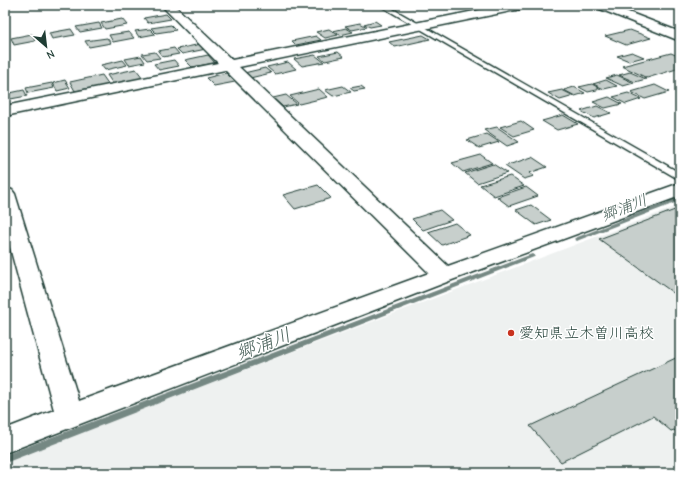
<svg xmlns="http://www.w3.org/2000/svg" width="685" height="478" font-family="'Comic Neue','Klee One',sans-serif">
<rect width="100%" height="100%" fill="#fff"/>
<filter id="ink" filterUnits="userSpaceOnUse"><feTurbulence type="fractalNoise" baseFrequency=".025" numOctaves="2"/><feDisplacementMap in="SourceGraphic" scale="8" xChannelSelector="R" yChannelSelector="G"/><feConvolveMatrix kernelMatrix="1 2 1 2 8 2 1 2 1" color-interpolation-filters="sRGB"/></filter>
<g filter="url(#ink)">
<polygon fill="#eef1f0" points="680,205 680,473 5,473 5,461"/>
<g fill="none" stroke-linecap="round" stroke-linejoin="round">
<g fill="#758883" fill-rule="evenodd">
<polygon points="680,197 680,201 579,240 577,241 574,239 575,238"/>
<polygon points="532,254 535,256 534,257 5,463 5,455"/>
</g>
</g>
<g fill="#c7cfcc" stroke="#1f3d34">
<polygon points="166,14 171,19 148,23 144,18"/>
<polygon points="122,19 127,25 105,29 101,23"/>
<polygon points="375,21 381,25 370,27 364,24"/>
<polygon points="99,23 102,28 80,32 76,27"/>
<polygon points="360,23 367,27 352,30 345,26"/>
<polygon points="171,25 176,30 156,33 151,28"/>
<polygon points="346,28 353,32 340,35 333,31"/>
<polygon points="71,29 75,35 52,39 49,33"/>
<polygon points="150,29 155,34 139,37 135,31"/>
<polygon points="329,29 338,35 325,38 316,32"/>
<polygon points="630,30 651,38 626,45 605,36"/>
<polygon points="129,32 134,38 113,42 109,35"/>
<polygon points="32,34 35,41 14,45 11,38"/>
<polygon points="423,35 430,39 395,47 389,42"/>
<polygon points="316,36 321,40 296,45 292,41"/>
<polygon points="107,38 111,43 89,47 85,41"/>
<polygon points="201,44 206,49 182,54 177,49"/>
<polygon points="174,48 179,54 163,57 158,51"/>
<polygon points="155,52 160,58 147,60 142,54"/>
<polygon points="338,52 344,57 325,61 319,56"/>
<polygon points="632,52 644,57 629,61 617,56"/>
<polygon points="671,53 680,57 680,68 647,78 622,66"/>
<polygon points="208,55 215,63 192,67 185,60"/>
<polygon points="315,55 324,62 302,66 294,59"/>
<polygon points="141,56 145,62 129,65 125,59"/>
<polygon points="123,60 127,65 105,70 101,65"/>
<polygon points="174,60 179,66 159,70 154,64"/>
<polygon points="288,62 296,69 275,74 267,67"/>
<polygon points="265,68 271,73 250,78 244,73"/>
<polygon points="136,69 143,78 113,84 107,75"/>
<polygon points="630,72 646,79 635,82 619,75"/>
<polygon points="226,73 235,82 214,86 206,78"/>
<polygon points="102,75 109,85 75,91 70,82"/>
<polygon points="617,75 634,83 623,86 606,78"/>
<polygon points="65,80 70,88 57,91 53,83"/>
<polygon points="606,80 617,86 604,89 593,84"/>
<polygon points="52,83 54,88 28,93 26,88"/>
<polygon points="592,84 601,89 588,92 579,87"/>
<polygon points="655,85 669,92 645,99 631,92"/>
<polygon points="343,86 351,92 333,96 325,90"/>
<polygon points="361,86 365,89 354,91 350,88"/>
<polygon points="574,87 585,93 575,96 564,90"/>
<polygon points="319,89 328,97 299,104 290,96"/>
<polygon points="24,90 27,96 5,100 5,94"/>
<polygon points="562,90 574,96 560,100 548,93"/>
<polygon points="628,93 641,99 626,104 613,97"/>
<polygon points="286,95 297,104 283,107 273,98"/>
<polygon points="609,97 622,104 605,108 593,102"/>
<polygon points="597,106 611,113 594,118 581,111"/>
<polygon points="563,115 578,124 557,130 542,121"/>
<polygon points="521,121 534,130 514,136 500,127"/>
<polygon points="497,127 519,142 507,146 484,130"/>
<polygon points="487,134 499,142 479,148 467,140"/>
<polygon points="481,155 492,163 463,172 452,163"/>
<polygon points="532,157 547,167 529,173 534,176 524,179 505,166"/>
<polygon points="493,164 507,173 477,183 465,173"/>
<polygon points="510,176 524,186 494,196 480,185"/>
<polygon points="318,185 331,198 295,209 283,195"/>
<polygon points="526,187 538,196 509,206 497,197"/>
<polygon points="531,205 551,220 536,225 516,210"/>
<polygon points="680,208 680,296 679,297 599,239"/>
<polygon points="440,210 452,220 423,230 412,219"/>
<polygon points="455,223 470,235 442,245 428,232"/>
<polygon points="680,356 680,435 674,430 671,431 653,416 561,462 530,426"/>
</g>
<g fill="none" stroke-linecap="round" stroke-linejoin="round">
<g stroke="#1f3d34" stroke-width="3">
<polygon id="service" points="379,5 386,5 680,173 680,180"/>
</g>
<g stroke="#1f3d34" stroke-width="3">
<g id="minor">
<polygon points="161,5 174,5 232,60 504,5 527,5 525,7 521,9 239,67 448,266 680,183 680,196 452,280 5,453 5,429 54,410 5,229 5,188 12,190 15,194 79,401 429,273 225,70 5,116 5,106 218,63"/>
<polygon points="593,5 610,5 680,32 680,41 595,7"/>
</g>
</g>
<use href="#service" fill="#fff" fill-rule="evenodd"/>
<use href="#minor" fill="#fff" fill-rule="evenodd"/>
</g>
</g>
<circle fill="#c8321e" stroke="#fff" stroke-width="1.5" cx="511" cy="333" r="4"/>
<g text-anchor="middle" stroke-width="3" stroke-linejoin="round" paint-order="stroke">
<g font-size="15" fill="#1f3d34" stroke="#fff" text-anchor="start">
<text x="519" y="338">愛知県立木曽川高校</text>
</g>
<g font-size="16" font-style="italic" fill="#4a625b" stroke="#fff">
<text transform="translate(624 207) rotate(-21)" y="6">郷浦川</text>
</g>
<g font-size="19" font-style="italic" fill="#4a625b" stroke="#fff">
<text transform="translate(263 343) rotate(-21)" y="7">郷浦川</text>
</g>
</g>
<rect width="685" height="478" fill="none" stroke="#fff" stroke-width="20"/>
<rect x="10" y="10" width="665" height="458" fill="none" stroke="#1f3d34" stroke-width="1.5" filter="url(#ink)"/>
<g transform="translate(46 46) rotate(152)" stroke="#ffffff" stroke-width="3" paint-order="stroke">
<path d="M0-3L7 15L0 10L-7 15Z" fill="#1f3d34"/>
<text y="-6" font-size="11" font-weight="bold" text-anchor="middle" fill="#1f3d34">N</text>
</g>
</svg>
